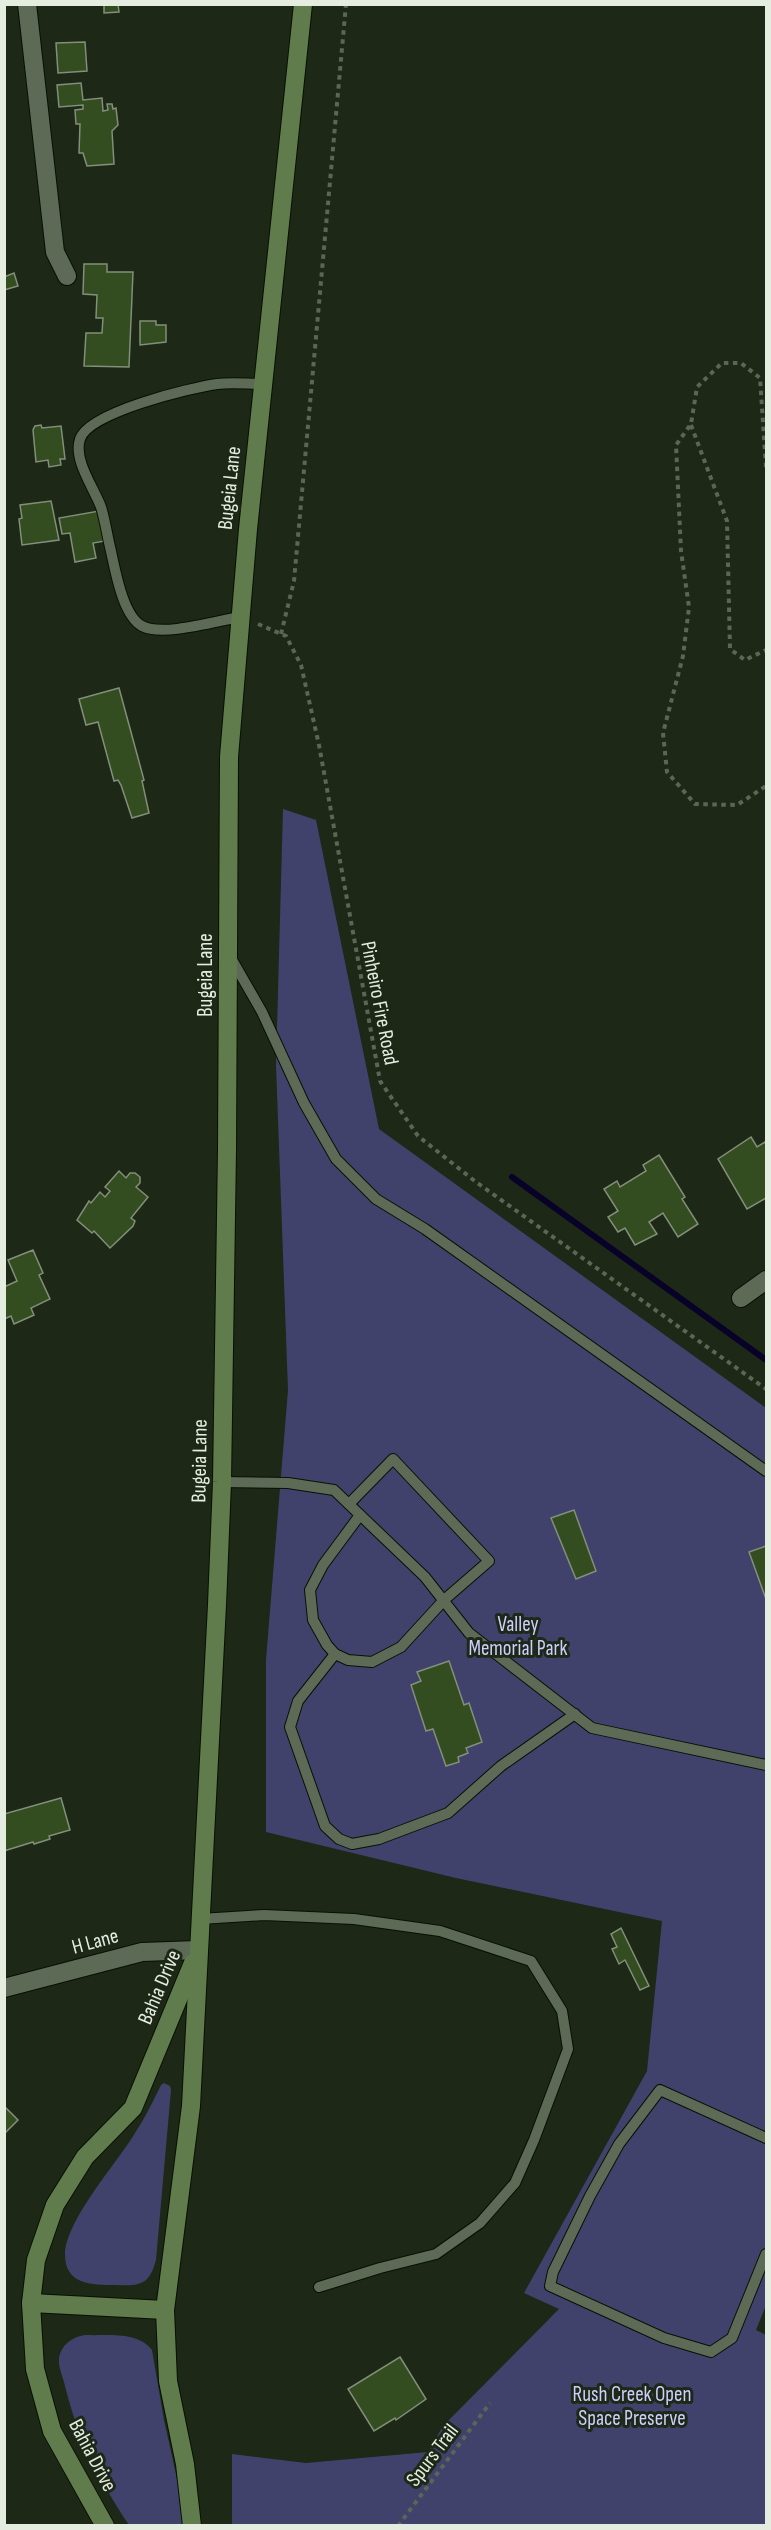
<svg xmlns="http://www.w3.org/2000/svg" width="771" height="2530" font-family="'Sofia Sans Condensed',sans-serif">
<rect width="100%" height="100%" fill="#1d2817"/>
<g fill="#41426b">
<polygon points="283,809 316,820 379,1129 766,1408 766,2305 756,2330 766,2335 766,2525 232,2525 232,2454 306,2463 428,2452 443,2426 559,2309 524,2293 647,2071 662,1921 456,1878 266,1832 266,1660 288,1390 276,1065"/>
<path d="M164,2083L170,2086L171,2090L156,2260C154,2267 152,2274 146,2280C137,2287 126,2285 115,2285C93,2285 65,2285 65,2255C65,2221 117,2163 135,2133C145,2118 153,2101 161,2085Z"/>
<path d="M85,2335C108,2336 137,2331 152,2350L164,2420L179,2488L184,2525H129C100,2482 77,2436 65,2386C63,2377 58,2367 59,2358C61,2345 72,2337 85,2335Z"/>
</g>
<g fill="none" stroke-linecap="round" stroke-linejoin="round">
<polyline stroke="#080228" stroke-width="6" points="512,1177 766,1360"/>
</g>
<g fill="#334c20" stroke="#828f7a" stroke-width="1.5">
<polygon points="104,4 118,4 119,12 104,13"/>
<polygon points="85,42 87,71 58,73 56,43"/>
<polygon points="81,83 83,100 102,98 103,111 108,110 107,104 112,104 113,109 116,108 118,125 112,131 114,164 87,166 83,153 79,153 80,124 76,124 75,110 83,109 83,105 59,107 57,85"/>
<polygon points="84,264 107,264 107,272 133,272 129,367 84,366 86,333 102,333 103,318 96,318 97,295 83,294"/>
<polygon points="14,273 18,286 4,290 4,277"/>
<polygon points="140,321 156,321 156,325 166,325 166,342 140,345"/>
<polygon points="41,425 42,428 61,426 65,459 60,459 61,465 49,467 48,460 36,462 33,430 35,426"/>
<polygon points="51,501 59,540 22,545 19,519 22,518 20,505"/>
<polygon points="99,511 105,541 93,543 96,558 75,562 70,533 62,534 59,518"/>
<polygon points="119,688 144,780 142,781 149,813 132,818 121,785 118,780 114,781 98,722 86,725 79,699"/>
<polygon points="751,1137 757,1147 765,1142 766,1145 766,1198 747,1209 718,1159"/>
<polygon points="659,1155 685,1197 682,1199 698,1224 678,1237 663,1213 649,1222 657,1234 635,1245 625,1228 618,1232 608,1217 618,1211 604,1189 617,1181 620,1187 646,1171 643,1165"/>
<polygon points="119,1171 126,1178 130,1173 135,1173 140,1177 140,1183 136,1187 148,1197 131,1218 135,1221 133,1226 110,1248 94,1231 92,1233 77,1220 89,1201 91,1203 100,1192 105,1197 110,1191 105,1187"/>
<polygon points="33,1250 43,1273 39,1275 50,1299 31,1308 34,1315 14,1324 11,1316 4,1319 4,1287 17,1281 8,1260"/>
<polygon points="574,1510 596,1571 576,1579 551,1518"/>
<polygon points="766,1546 766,1599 749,1552"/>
<polygon points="449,1661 464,1705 469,1703 482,1742 466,1748 468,1753 458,1757 459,1762 446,1766 433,1729 426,1731 411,1685 421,1681 417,1672"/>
<polygon points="61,1798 70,1830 49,1836 50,1839 34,1844 33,1842 4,1851 4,1814"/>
<polygon points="621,1928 649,1986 640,1990 625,1960 619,1964 612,1949 617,1947 611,1934"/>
<polygon points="4,2106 18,2120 4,2134"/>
<polygon points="400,2357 426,2399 396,2420 395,2418 374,2431 348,2389"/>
</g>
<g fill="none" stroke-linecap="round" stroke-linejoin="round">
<g stroke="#071103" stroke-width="12">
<g id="lane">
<path d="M240,617C216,621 163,637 142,626C122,615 115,568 110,547C107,534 105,520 101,507C94,488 73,460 80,439C89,412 190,388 217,384C232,382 248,384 263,384"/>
<polyline points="231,958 262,1012 304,1103 336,1159 376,1199 425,1229 766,1471"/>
<polyline points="222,1482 288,1483 334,1490 425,1577 469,1633 592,1728 766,1765"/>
<polyline points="349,1504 393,1459 489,1561 444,1600 401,1647 372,1662 348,1660 335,1654 327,1645 313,1620 310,1590 323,1565 360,1515"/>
<polyline points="335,1654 298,1701 290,1727 325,1826 339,1839 352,1844 379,1839 448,1813 501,1766 575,1714"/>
<polyline points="200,1919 264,1915 354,1919 440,1931 531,1961 562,2011 568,2049 534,2140 515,2183 480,2223 436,2254 380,2268 319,2287"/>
<polyline points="766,2138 660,2090 619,2144 590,2196 553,2272 550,2286 664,2338 711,2352 732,2338 766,2254"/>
</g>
</g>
<g stroke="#071103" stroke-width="20">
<g id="street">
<polyline points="27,4 55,252 67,276"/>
<polyline points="741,1298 766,1280"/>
<polyline points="4,1988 142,1952 198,1950"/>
</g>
</g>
<g stroke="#071103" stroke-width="20">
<g id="secondary">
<polyline points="31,2303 165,2310"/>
<polyline points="105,2526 52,2431 35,2369 31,2303 36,2260 55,2205 85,2157 133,2108 193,1963"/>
<polyline points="192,2526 185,2464 168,2381 165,2310 191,2106 217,1605 222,1482 227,1150 229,757 248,529 303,4"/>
</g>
</g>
<g stroke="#5c6656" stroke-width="4" stroke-dasharray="4.5 4.5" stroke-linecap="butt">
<polyline points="691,425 727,521 730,649 745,660 766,650"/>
<polyline points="766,467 760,378 741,363 722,363 697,387 691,424 676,445 681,551 689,607 683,656 663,733 667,772 695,804 737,805 766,786"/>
<polyline points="258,624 286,636 301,665 319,745 380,1081 418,1136 476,1182 766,1389"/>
<polyline points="281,634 294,581 346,4"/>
<polyline points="398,2526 490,2403"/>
</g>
<use href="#lane" stroke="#5d6a56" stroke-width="10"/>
<use href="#street" stroke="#5d6a56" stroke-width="18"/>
<use href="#secondary" stroke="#607c4c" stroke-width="18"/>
</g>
<g text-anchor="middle" stroke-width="6" stroke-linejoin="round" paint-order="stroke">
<g font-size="21" fill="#e5ece0" stroke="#1d2817">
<text transform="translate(229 488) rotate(-84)" y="7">Bugeia Lane</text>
<text transform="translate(205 975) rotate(-90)" y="7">Bugeia Lane</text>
<text transform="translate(380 1003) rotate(79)" y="7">Pinheiro Fire Road</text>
<text transform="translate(199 1461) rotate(-89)" y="7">Bugeia Lane</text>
<text transform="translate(95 1941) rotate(-15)" y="7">H Lane</text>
<text transform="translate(159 1987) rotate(-67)" y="7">Bahia Drive</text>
<text transform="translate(93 2455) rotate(62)" y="7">Bahia Drive</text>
<text transform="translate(432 2455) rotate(-53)" y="7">Spurs Trail</text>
</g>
<g font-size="21" fill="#ccd0fe" stroke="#1d2817">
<text x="518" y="1631">Valley<tspan x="518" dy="24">Memorial Park</tspan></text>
<text x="632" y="2401">Rush Creek Open<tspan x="632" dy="24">Space Preserve</tspan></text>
</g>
</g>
<rect width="771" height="2530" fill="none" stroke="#e5ece0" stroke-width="12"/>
</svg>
